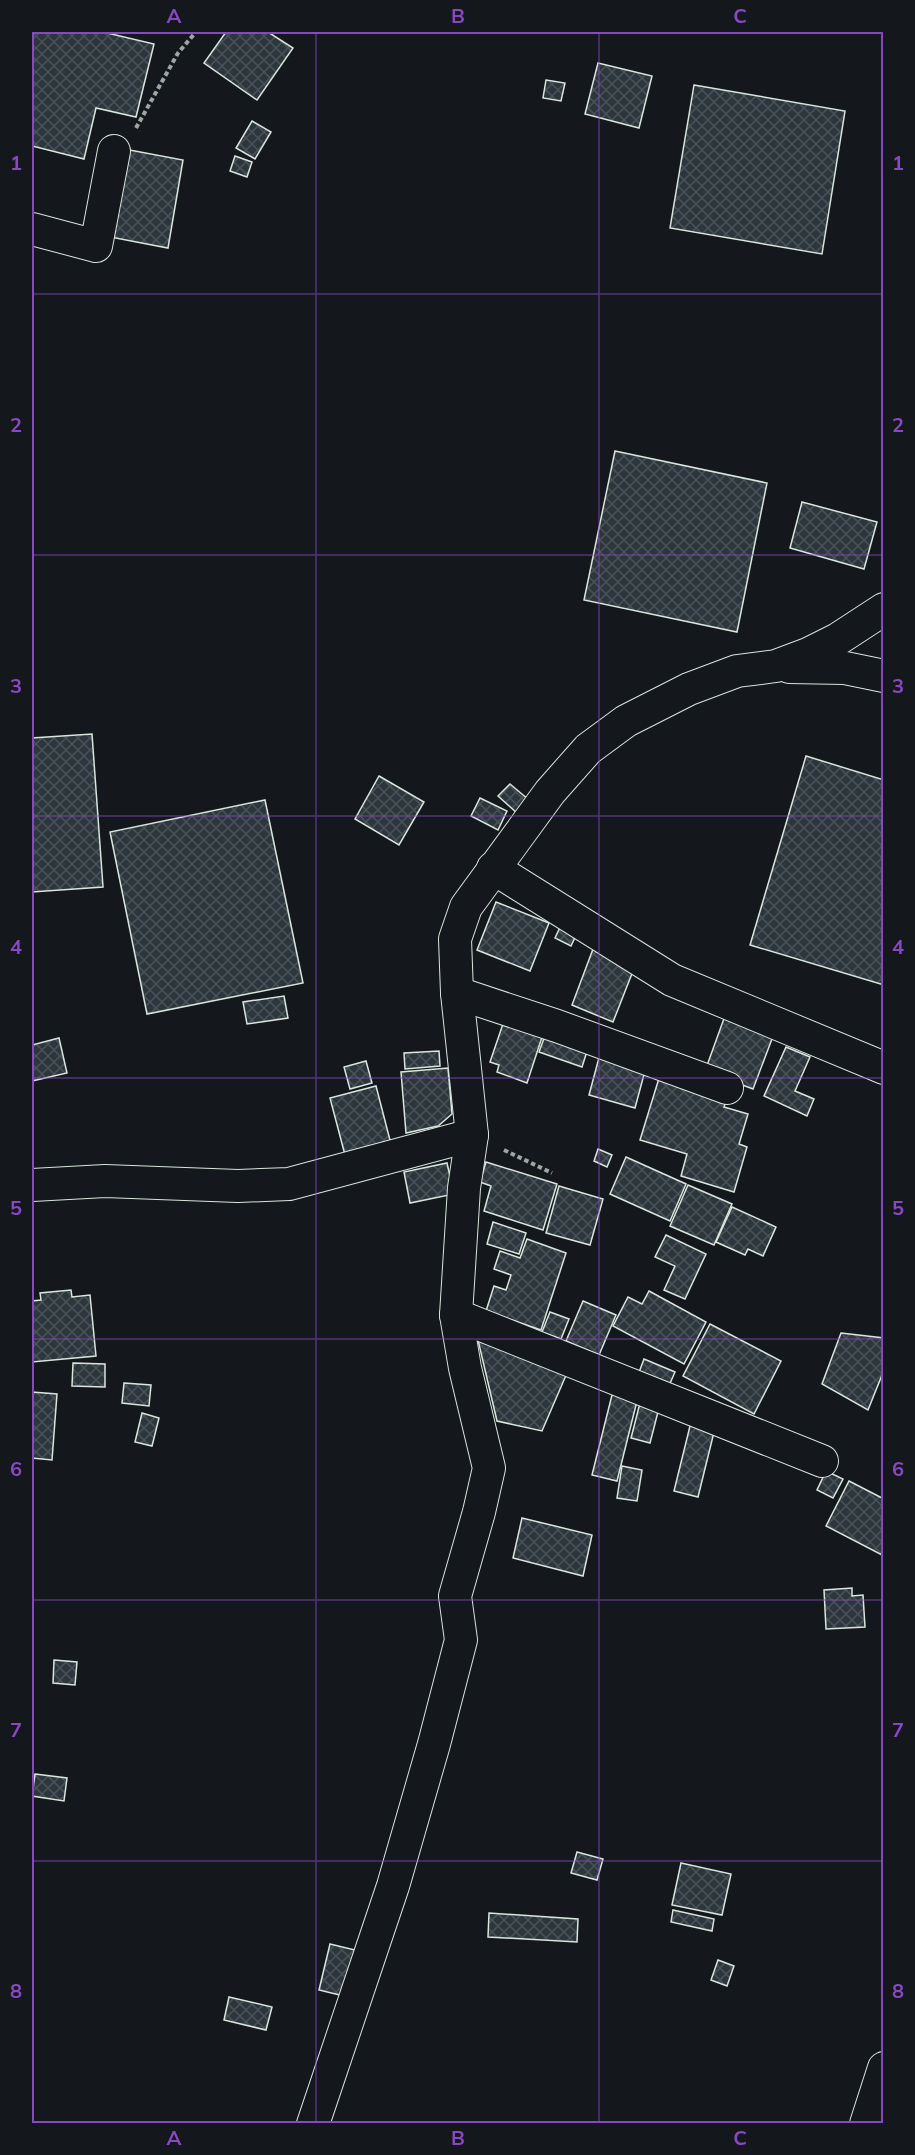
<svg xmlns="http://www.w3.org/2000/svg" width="915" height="2155" font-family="Mulish,sans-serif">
<defs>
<pattern id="building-cross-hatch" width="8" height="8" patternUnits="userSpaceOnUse" patternTransform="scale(1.5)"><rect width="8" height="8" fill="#2c363c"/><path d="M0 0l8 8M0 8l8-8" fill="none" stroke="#4a5358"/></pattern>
</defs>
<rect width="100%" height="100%" fill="#14181c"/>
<g fill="url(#building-cross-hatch)" stroke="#d8e6dc" stroke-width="1.5">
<polygon points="32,32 103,32 154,44 136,117 96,108 84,159 32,146"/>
<polygon points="226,32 268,32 293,48 257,100 204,63"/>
<polygon points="598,63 652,76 639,128 585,114"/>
<polygon points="546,80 565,83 561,101 543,98"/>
<polygon points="694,85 845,111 822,254 670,228"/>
<polygon points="252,121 271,132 255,159 236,148"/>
<polygon points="119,148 183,160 168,248 105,236"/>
<polygon points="235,156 252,162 247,177 230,171"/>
<polygon points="615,451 767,483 737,632 584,600"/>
<polygon points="802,502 877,522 864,569 790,548"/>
<polygon points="92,734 103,887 32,892 32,738"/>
<polygon points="806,756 884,780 884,985 750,945"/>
<polygon points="379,776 424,802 399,845 355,819"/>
<polygon points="510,784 529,800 517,813 498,796"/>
<polygon points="480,798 507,811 498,830 471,816"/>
<polygon points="265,800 303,983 147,1014 110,832"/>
<polygon points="496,902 549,923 530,971 477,950"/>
<polygon points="563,921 579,929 571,946 555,938"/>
<polygon points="593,949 635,966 613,1022 572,1005"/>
<polygon points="284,996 288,1018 247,1024 243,1002"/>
<polygon points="726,1013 775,1031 753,1089 705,1071"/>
<polygon points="505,1018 544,1031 527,1083 497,1072 499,1065 490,1062"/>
<polygon points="547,1030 589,1045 582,1067 539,1052"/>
<polygon points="59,1038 67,1073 32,1081 32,1045"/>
<polygon points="786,1047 810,1057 795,1091 814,1099 807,1116 764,1096"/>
<polygon points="439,1051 440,1066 405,1069 404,1053"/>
<polygon points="600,1054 646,1067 635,1108 589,1095"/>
<polygon points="366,1061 372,1083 350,1089 344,1067"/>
<polygon points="448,1068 452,1114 438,1126 406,1133 401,1072"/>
<polygon points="660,1075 728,1095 724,1107 748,1114 739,1144 747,1147 734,1192 681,1176 687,1154 640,1140"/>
<polygon points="376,1086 391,1144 345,1155 330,1098"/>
<polygon points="598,1149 612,1155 607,1167 594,1161"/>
<polygon points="626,1157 686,1184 670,1221 610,1194"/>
<polygon points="486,1162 557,1184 543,1230 484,1211 491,1186 480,1182"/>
<polygon points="447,1163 454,1194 410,1203 404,1172"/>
<polygon points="688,1185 732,1204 714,1245 670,1226"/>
<polygon points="559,1186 603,1199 590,1245 546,1233"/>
<polygon points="732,1207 776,1227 763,1256 748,1249 745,1255 716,1242"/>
<polygon points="493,1222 526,1233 519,1254 487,1244"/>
<polygon points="666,1235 706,1254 685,1299 664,1290 675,1266 655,1257"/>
<polygon points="527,1239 566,1253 541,1330 486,1311 494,1286 506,1290 511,1275 494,1269 500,1251 520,1258"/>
<polygon points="71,1290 72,1297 90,1295 96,1356 32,1362 32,1301 41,1300 40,1293"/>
<polygon points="649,1291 706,1322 684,1364 613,1326 628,1297 642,1304"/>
<polygon points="583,1301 616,1315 599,1355 566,1341"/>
<polygon points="550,1312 569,1319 561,1339 542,1332"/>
<polygon points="710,1324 781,1361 754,1414 683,1376"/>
<polygon points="841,1333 884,1338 884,1370 868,1410 822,1384"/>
<polygon points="478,1340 567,1373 542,1431 497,1421"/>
<polygon points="644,1359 675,1372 668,1388 638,1375"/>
<polygon points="73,1363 105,1364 105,1387 72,1386"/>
<polygon points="124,1383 151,1385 149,1406 122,1403"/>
<polygon points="613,1391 638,1397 617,1481 592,1475"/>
<polygon points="32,1392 57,1394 52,1460 32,1458"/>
<polygon points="640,1403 659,1408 650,1443 631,1438"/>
<polygon points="142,1413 159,1418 152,1446 135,1442"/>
<polygon points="692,1418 716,1424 698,1497 674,1491"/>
<polygon points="622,1466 642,1470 637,1501 617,1498"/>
<polygon points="826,1471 843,1479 833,1498 817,1490"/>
<polygon points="849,1481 884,1499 884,1556 826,1526"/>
<polygon points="522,1518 592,1535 583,1576 513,1558"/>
<polygon points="852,1588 852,1596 863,1595 865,1627 826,1629 824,1590"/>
<polygon points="54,1660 77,1662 75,1685 53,1683"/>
<polygon points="35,1774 67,1778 64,1801 32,1796"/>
<polygon points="577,1852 603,1859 597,1880 571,1873"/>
<polygon points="681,1863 731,1874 722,1915 672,1905"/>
<polygon points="673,1910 714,1919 712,1931 671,1922"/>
<polygon points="489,1913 578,1919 577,1942 488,1937"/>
<polygon points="330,1944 355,1950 344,1996 319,1990"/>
<polygon points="718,1960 734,1966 727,1986 711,1980"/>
<polygon points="229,1997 272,2007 266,2030 224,2020"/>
</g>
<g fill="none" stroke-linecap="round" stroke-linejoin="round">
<g stroke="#d8e6dc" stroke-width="34">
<g id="minor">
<polyline points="32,229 96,246 114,151"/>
<polyline points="789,667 845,668 884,676"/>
<polyline points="493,868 672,980 884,1068"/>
<polyline points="457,993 557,1026 727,1088"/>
<polyline points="32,1185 105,1181 238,1186 289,1184 472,1135"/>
<polyline points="456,1315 822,1461"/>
<polyline points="313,2124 393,1886 434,1744 461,1640 455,1596 479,1512 489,1468 465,1368 456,1315 464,1188 472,1135 457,993 455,939 466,907 550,792 588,749 626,721 689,689 737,671 776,666 808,654 838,639 884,609"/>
<polyline points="866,2124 884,2068"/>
</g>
</g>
<g stroke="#9da8a2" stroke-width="4" stroke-dasharray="4.5 3" stroke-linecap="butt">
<polyline points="136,128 178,53 196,32"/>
<polyline points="504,1150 552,1173"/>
</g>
<use href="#minor" stroke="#14181c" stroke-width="32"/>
</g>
<path fill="none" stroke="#8948c3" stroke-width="1.5" stroke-opacity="0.55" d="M316,32V2124M599,32V2124M32,294H884M32,555H884M32,816H884M32,1078H884M32,1339H884M32,1600H884M32,1861H884"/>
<rect width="915" height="2155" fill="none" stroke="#14181c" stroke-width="66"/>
<rect x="33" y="33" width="849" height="2089" fill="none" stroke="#8948c3" stroke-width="2"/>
<g font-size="20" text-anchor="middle" font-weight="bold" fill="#8948c3">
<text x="174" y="23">A</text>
<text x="458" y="23">B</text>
<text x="740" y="23">C</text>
<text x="16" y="170">1</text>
<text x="898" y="170">1</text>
<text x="16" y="432">2</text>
<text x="898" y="432">2</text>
<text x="16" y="693">3</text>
<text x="898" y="693">3</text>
<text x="16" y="954">4</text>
<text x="898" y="954">4</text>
<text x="16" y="1215">5</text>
<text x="898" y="1215">5</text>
<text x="16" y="1476">6</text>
<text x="898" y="1476">6</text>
<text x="16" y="1737">7</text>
<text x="898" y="1737">7</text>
<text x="16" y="1998">8</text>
<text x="898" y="1998">8</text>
<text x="174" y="2145">A</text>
<text x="458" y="2145">B</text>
<text x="740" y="2145">C</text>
</g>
</svg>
